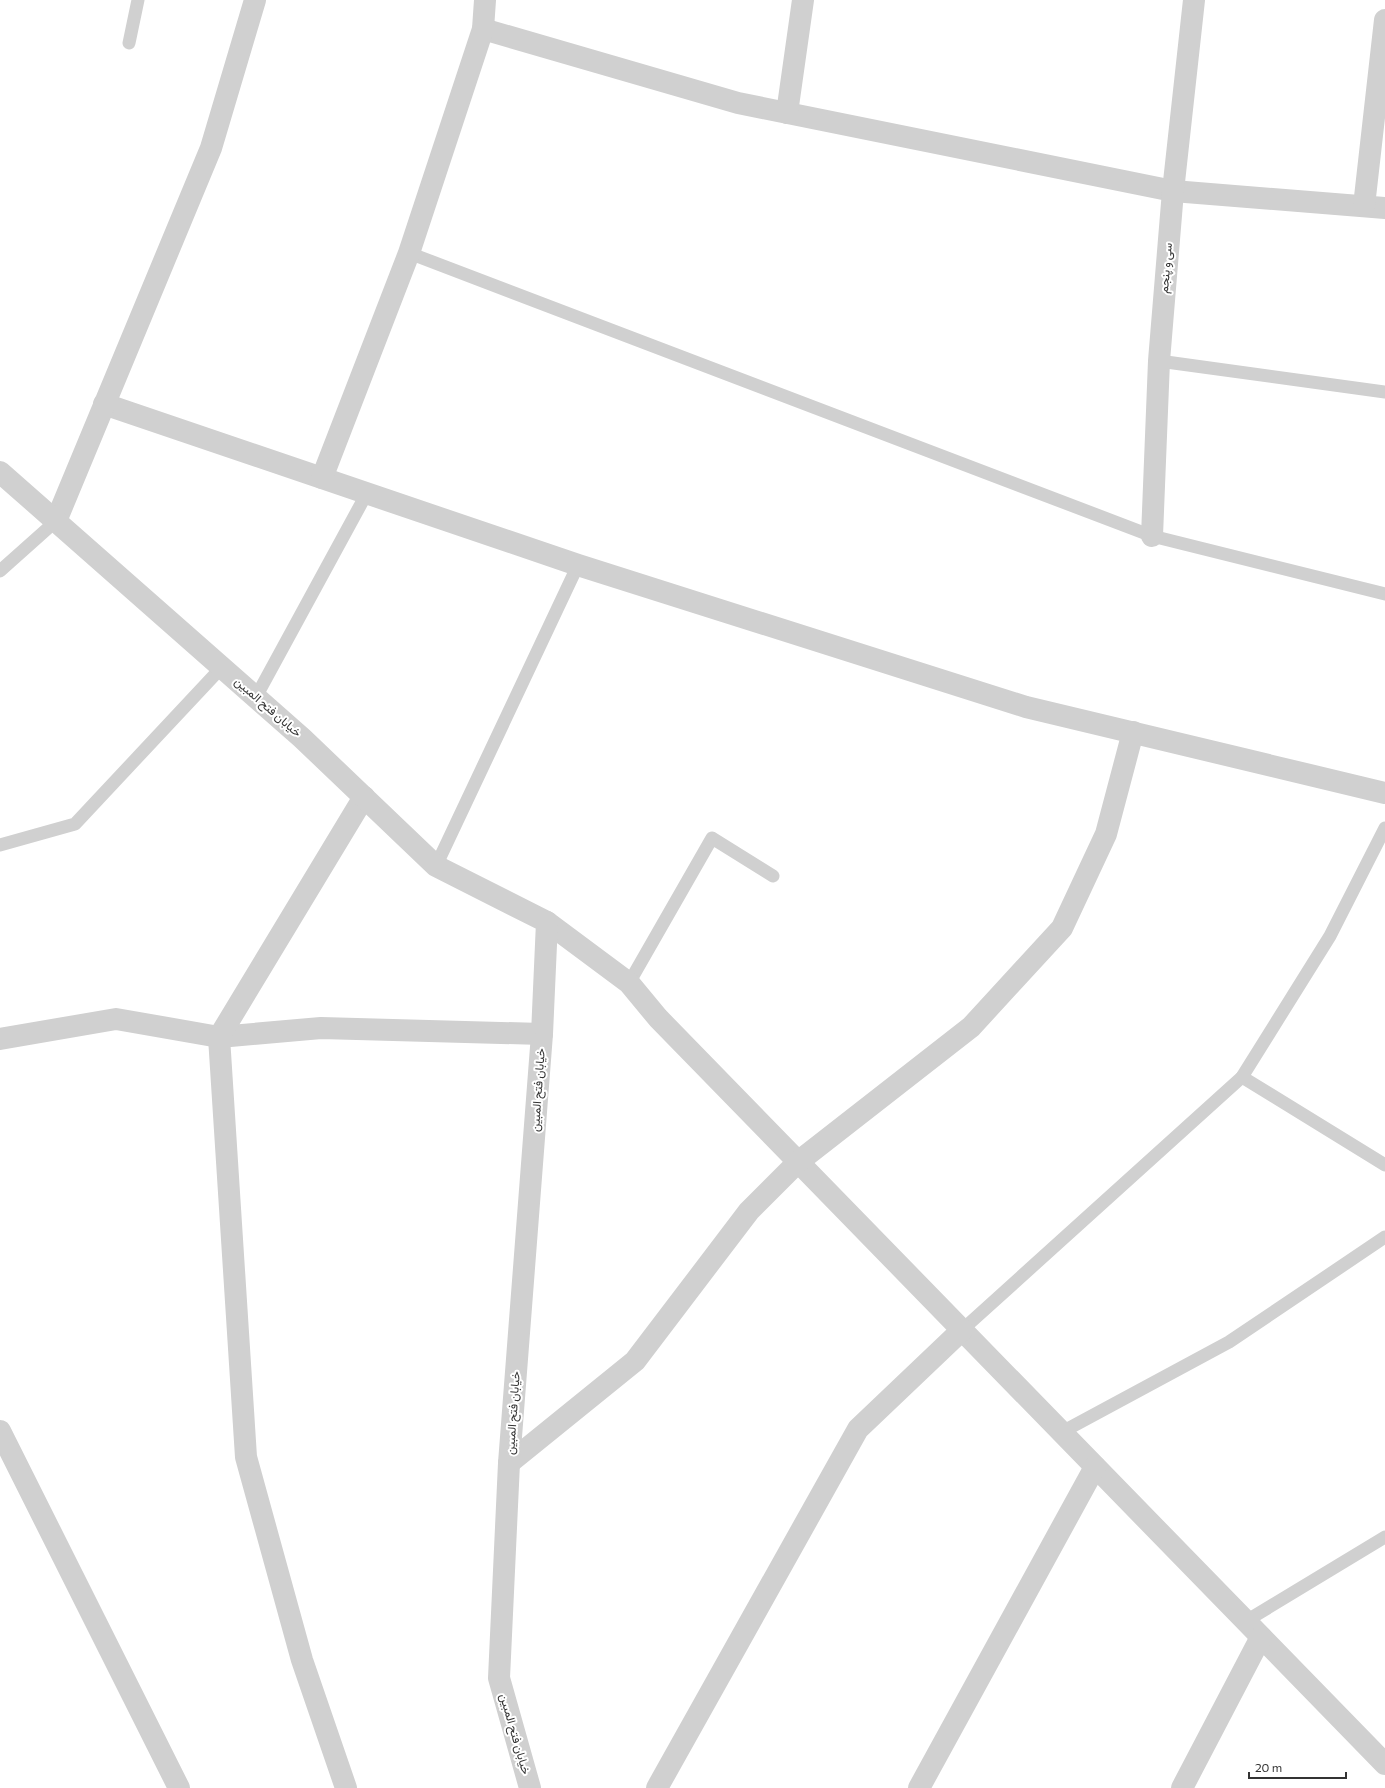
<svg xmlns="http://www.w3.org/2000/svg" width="1385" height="1788" font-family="Commissioner,Vazirmatn,sans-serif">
<rect width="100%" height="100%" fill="#fff"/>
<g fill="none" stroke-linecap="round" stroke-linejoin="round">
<g stroke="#d0d0d0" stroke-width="13">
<polyline points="129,43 138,0"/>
<polyline points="409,253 1152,536 1385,594"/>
<polyline points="1159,361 1385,392"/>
<polyline points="0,571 56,521"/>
<polyline points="256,697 367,493"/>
<polyline points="0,845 75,824 222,667"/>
<polyline points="436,866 578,565"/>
<polyline points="629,983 712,838 773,876"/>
<polyline points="1242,1077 1385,1165"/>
<polyline points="962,1330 1242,1077 1330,936 1385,828"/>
<polyline points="1062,1432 1229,1342 1385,1237"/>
<polyline points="1246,1621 1385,1537"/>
</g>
<g stroke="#d0d0d0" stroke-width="22">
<polyline points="483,29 738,103 1173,191 1385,208"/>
<polyline points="787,113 803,0"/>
<polyline points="1364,206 1385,20"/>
<polyline points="104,404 578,565 1026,707 1385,793"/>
<polyline points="322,478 409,253 483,29 485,0"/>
<polyline points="56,521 211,148 255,0"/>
<polyline points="1152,536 1159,361 1173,191 1194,0"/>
<polyline points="547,922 629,983 658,1018 1385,1764"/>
<polyline points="0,1039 116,1019 219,1037 321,1028 542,1034"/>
<polyline points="0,1431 179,1788"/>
<polyline points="509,1463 635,1361 749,1211 798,1162 971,1027 1062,928 1106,834 1133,732"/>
<polyline points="346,1788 302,1660 246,1457 219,1037 364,797"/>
<polyline points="657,1788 858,1429 962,1330"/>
<polyline points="919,1788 1095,1467"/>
<polyline points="1182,1788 1261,1637"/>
</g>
<polyline stroke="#d0d0d0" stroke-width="22" points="0,472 302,738 436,866 547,922 542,1034 509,1463 499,1678 530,1788"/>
</g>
<g text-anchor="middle" stroke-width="4" stroke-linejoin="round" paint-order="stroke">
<g font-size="12" fill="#333" stroke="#fff">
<text transform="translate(1166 268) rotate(-85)" y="4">سی و پنجم</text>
<text transform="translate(268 707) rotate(41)" y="4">خیابان فتح المبین</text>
<text transform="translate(538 1090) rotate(-86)" y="4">خیابان فتح المبین</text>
<text transform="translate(513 1413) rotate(-86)" y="4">خیابان فتح المبین</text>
<text transform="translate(515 1734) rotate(74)" y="4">خیابان فتح المبین</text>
</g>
</g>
<path d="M1249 1772v6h97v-6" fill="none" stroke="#333333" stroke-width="2"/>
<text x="1255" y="1772" font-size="12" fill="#333333" stroke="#ffffff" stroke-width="3" paint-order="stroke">20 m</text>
</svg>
